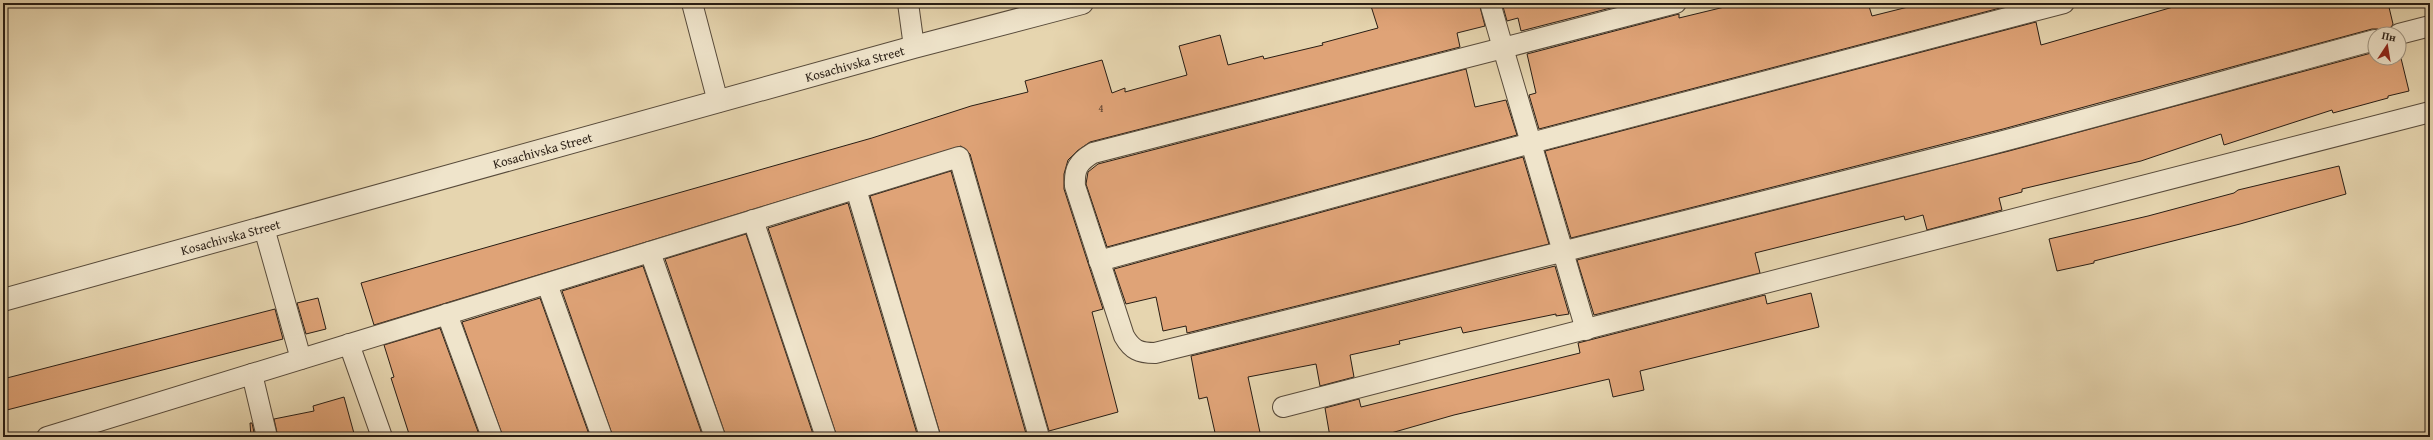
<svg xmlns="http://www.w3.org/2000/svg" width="2433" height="440" font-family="'Gentium Book Plus',serif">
<rect width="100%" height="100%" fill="#e6d5af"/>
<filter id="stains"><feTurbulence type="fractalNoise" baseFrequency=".005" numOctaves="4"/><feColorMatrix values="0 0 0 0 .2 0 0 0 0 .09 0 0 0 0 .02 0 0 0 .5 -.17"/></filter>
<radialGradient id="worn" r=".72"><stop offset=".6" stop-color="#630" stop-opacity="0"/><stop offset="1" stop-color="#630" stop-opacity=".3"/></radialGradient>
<g fill="#dfa377" stroke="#281d14">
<polygon points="1370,3 1479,3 1485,26 1457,33 1460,47 1090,142 1077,151 1068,160 1064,174 1064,189 1103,309 1092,312 1118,412 1049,431 970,154 961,146 374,325 361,283 872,138 971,106 1028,92 1025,81 1102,60 1112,93 1125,88 1125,92 1187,75 1179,46 1220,35 1228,65 1263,56 1264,59 1323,45 1322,43 1378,28"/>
<polygon points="1502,3 1630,3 1521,31 1518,18 1507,21"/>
<polygon points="1741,3 1868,3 1872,16 1924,3 2019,3 1539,129 1529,95 1536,93 1527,54 1679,14 1679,18"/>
<polygon points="2187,3 2388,3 2393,24 2388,34 2378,29 2372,29 2003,129 1571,238 1545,151 2036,22 2041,45"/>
<polygon points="2399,50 2409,91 2388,96 2388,98 2333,113 2332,110 2224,145 2221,134 2141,161 2022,189 2022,192 1999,198 2002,210 1927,230 1923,215 1905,220 1904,216 1755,253 1760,273 1594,315 1577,260 2009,151 2375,52 2375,58 2399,58"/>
<polygon points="1466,69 1475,107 1506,100 1517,135 1107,247 1086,184 1088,172 1098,164"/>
<polygon points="1523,157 1549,244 1187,333 1186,326 1163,331 1156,297 1126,304 1114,269"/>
<polygon points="2339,166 2346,194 2240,224 2094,261 2094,263 2057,271 2049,239 2148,216 2234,193 2238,190"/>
<polygon points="951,171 1027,437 941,437 870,196"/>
<polygon points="848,203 918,437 837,437 768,228"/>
<polygon points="746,234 814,437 726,437 665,259"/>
<polygon points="643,266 703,437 613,437 562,291"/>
<polygon points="1555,266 1569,314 1556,316 1556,314 1463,333 1461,327 1399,341 1400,344 1350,355 1354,377 1320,386 1316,364 1248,377 1261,437 1216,437 1207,397 1199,399 1191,356"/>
<polygon points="1811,293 1819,327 1640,371 1644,390 1613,397 1609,379 1454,415 1377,437 1330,437 1325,408 1359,399 1361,407 1580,353 1578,343 1765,295 1767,304"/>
<polygon points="318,298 326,329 306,334 297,303"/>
<polygon points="540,298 590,437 503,437 462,322"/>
<polygon points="275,309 283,339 3,411 3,379"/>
<polygon points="440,328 480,437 410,437 391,378 394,377 384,345"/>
<polygon points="344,397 355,437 278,437 274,419 314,411 313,406"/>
<polygon points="250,423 252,423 255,437 251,437"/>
</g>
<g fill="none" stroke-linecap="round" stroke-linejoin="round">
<g stroke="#584b3b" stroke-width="22">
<g id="service">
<polyline points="692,3 718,102"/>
<polyline points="908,3 914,47"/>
<polyline points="1490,3 1503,48 1676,3"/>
<polyline points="2399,34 2430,26"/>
<polyline points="856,189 930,437"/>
<polyline points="753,220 826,437"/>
<polyline points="264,228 301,359"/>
<polyline points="650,252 715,437"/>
<polyline points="1099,261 1531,143 2064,3"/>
<polyline points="547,284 602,437"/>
<polyline points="447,314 492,437"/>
<path d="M1586,330C1558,236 1531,142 1503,48L1093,153C1078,162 1074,169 1075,186L1124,336C1132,350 1139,353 1155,353C1421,287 1687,222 1953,154C2094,118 2234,78 2375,40"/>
<polyline points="349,344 382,437"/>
<polyline points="252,374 267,437"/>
<polyline points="1283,407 2430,112"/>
<polyline points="47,437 959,157 1039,437"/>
</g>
</g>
<g stroke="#584b3b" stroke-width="24">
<g id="minor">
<path id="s1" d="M3,300L914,47L1082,3"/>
</g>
</g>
<use href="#service" stroke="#efe4cb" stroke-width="20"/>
<use href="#minor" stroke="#efe4cb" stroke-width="22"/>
</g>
<g text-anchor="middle" stroke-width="3" stroke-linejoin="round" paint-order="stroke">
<g font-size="11" fill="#563e2d">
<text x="1101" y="112">4</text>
</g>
<g font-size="13" fill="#281d14" stroke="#efe4cb">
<text dy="5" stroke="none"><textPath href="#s1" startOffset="884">Kosachivska Street</textPath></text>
<text dy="5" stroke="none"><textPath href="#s1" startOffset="560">Kosachivska Street</textPath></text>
<text dy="5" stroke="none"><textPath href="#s1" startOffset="236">Kosachivska Street</textPath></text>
</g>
</g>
<rect width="2433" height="440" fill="none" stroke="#e6d5af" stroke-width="16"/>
<rect x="4" y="4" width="2425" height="432" fill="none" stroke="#281d14" stroke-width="2"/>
<rect x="8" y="8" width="2417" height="424" fill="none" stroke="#281d14"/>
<g transform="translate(2387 46) rotate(12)"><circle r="19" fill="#efe4cb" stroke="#9f9482"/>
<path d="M0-3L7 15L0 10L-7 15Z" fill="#8f2418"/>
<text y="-6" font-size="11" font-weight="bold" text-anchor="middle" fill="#281d14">Пн</text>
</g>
<rect width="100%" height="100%" filter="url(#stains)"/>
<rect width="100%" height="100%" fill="url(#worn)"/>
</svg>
